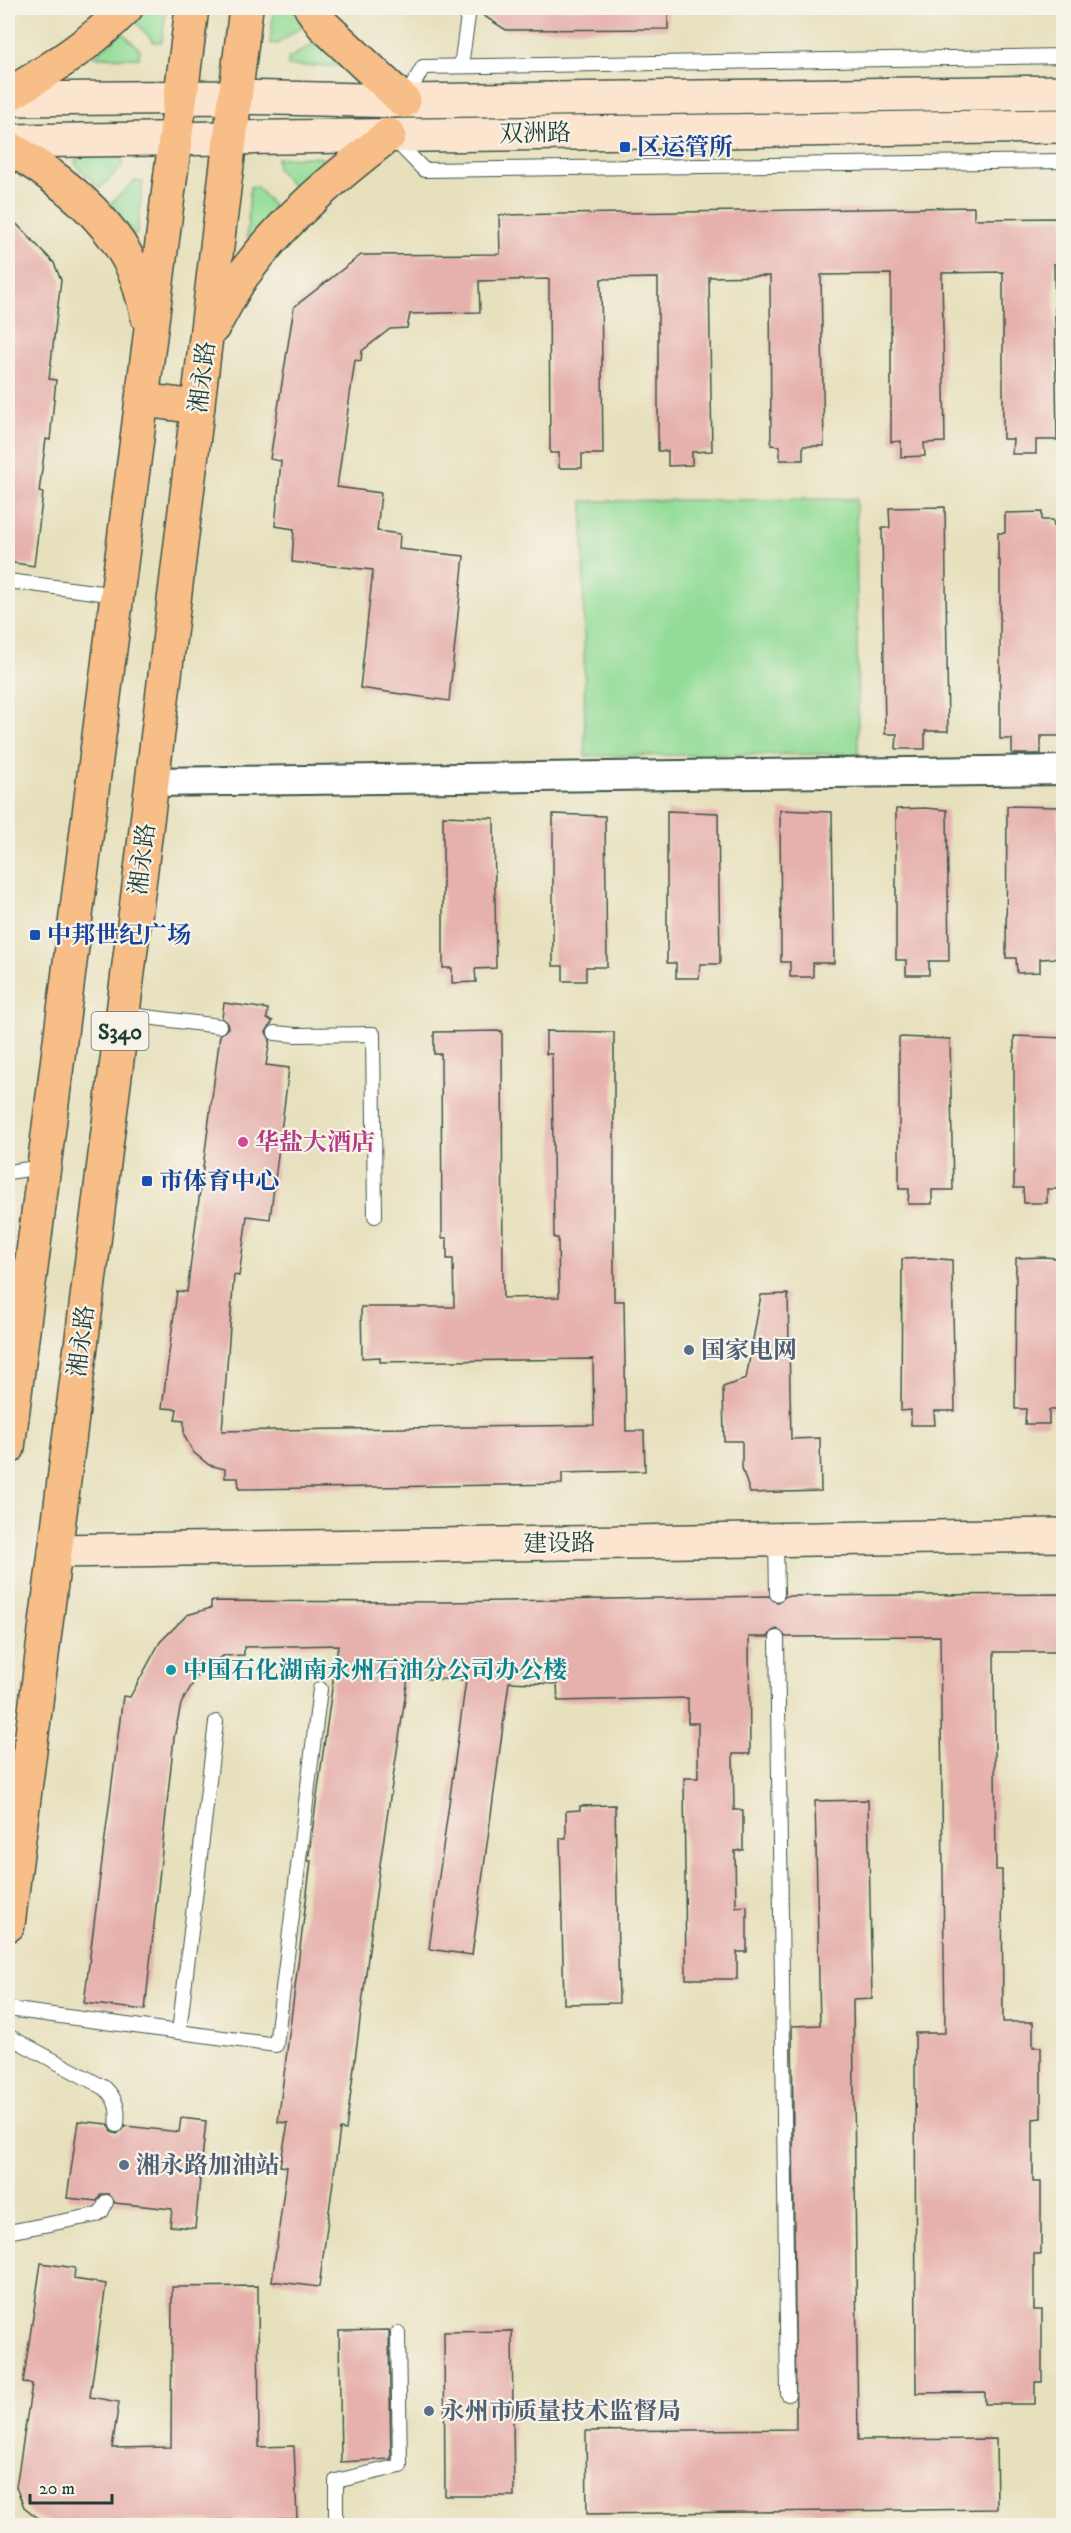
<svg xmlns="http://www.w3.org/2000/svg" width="1071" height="2533" font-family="'IM FELL DW Pica','Noto Serif SC',serif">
<rect width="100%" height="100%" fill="#f7f3e8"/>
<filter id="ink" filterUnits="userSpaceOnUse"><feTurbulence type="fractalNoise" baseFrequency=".0167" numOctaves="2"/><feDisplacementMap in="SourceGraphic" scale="12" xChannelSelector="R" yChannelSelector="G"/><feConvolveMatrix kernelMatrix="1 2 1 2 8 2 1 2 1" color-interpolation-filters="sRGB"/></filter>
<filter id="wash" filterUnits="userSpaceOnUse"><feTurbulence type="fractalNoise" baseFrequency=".008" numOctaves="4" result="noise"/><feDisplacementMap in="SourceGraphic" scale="24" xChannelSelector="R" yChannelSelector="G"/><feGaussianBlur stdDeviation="1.35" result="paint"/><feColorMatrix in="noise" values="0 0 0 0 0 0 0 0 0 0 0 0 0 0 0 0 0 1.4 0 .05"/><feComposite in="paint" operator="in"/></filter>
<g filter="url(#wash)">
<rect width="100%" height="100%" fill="#e7e0bd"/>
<g fill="#92dc97" stroke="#588c66" stroke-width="1.5">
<polygon points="148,8 166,8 162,42 154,42 135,21"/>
<polygon points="274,8 293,8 304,25 277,44 270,43"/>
<polygon points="122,32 140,50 139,58 94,57"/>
<polygon points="316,42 339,59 341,66 288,66 288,59"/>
<polygon points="82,155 123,156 122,167 100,188 76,165 75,161"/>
<polygon points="318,157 322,158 323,165 295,189 277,168 277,158"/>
<polygon points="135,181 143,182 137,233 134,236 111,203"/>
<polygon points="250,187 257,187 275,208 256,239 249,241 247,237"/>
<polygon points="856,499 858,754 585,756 583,501"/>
</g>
<g id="blocks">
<g fill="#e6b0ac">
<polygon points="478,8 668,8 668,29 506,30 478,12"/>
<polygon points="974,207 974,219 1064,218 1064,263 1054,264 1057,440 1036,440 1036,454 1012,454 1013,439 1003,439 1003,272 942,273 945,442 924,443 925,456 901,457 901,441 891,442 891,274 821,275 824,446 803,446 803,460 780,460 780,446 771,445 770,276 709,277 712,451 692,452 692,465 668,466 668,451 658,451 658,278 601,279 603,454 582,454 582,468 559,468 559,453 550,453 549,279 479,281 480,312 410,314 407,328 390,329 362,351 361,361 355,360 337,487 381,493 377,531 400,534 399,549 464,556 449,701 360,688 373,570 292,562 294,529 275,526 281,461 270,459 294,307 361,255 500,254 499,215"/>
<polygon points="8,215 54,263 61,280 49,379 56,380 50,440 46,439 39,492 43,493 34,566 8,562"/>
<polygon points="945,507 948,731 925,731 925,749 896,749 897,734 885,734 882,528 890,528 889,508"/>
<polygon points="1042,512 1042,520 1053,520 1054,527 1061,527 1064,736 1041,736 1041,754 1012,754 1012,739 1000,739 1000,560 998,560 998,533 1005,533 1005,513"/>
<polygon points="1007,806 1058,807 1060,958 1040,959 1040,972 1017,973 1016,958 1006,958"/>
<polygon points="925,808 947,810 949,961 929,961 929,975 906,975 906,960 896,960 896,809"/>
<polygon points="780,810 832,812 834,963 813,963 813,977 790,977 790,962 781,962"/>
<polygon points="667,811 718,813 720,964 700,964 699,978 676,978 676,963 667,963"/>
<polygon points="553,814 605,816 607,967 586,967 586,981 563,981 563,966 553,966"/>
<polygon points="443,816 494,818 496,968 475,969 476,982 452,983 452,968 443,968"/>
<polygon points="224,1003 268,1009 267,1019 273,1021 266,1032 270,1040 266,1065 289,1068 270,1219 247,1216 239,1276 234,1275 222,1431 594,1425 593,1359 380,1362 380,1357 362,1358 361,1307 454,1307 453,1259 447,1259 447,1238 442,1238 441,1054 434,1054 434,1032 502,1031 503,1298 559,1297 558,1238 554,1238 552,1054 546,1054 546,1031 614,1032 614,1301 624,1301 626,1431 644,1431 645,1471 562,1473 562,1484 239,1489 238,1478 225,1478 225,1469 209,1465 193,1452 184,1435 184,1421 175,1420 177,1409 162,1408 177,1291 187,1292 220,1035 228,1028 227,1022 222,1018"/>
<polygon points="1014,1036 1064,1038 1064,1189 1047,1189 1047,1203 1024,1203 1023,1188 1014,1188"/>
<polygon points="899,1037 950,1039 953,1190 932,1190 932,1204 908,1204 909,1189 899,1189"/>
<polygon points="1045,1257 1064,1259 1064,1410 1049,1410 1049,1424 1025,1424 1026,1409 1015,1409 1016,1258"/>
<polygon points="930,1258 952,1260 955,1411 934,1411 935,1425 911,1425 911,1410 901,1411 902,1259"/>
<polygon points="788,1294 791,1439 820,1438 821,1491 750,1493 742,1468 742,1441 724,1441 723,1387 746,1379 761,1295"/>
<polygon points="1064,1594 1064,1652 994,1652 996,1870 1002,1870 1003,2022 1033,2022 1033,2047 1041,2047 1041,2118 1033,2119 1033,2182 1041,2182 1041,2254 1034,2254 1034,2310 1042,2310 1042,2382 1035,2382 1035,2404 985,2404 985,2392 916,2393 915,2033 945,2033 940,1636 786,1637 777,1629 772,1631 768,1637 749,1637 750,1754 733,1754 734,1810 743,1810 743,1850 735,1851 736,1907 747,1906 747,1952 737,1952 737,1979 686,1979 684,1778 698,1778 698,1723 688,1723 688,1698 558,1701 557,1684 509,1682 472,1955 429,1949 466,1680 408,1678 379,1871 346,2130 340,2129 319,2287 272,2281 287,2167 280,2166 288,2123 278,2122 311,1861 308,1861 338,1645 244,1647 244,1655 223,1656 201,1669 181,1704 174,1738 145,2010 84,2003 123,1696 130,1697 160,1642 187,1615 211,1608 211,1601 448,1602 769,1596 777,1603 786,1596"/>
<polygon points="868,1800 872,1999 853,2000 858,2440 996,2439 997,2509 587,2514 586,2431 796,2429 792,2026 820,2025 815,1801"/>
<polygon points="615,1805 619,2003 564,2004 560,1838 566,1838 566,1811 580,1810 580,1806"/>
<polygon points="181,2118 206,2121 195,2228 170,2226 172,2209 115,2203 109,2194 101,2194 97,2201 67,2198 78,2121 108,2124 111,2132 117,2134 126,2126 179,2132"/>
<polygon points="41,2263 75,2268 74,2279 106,2284 90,2397 119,2402 112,2448 171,2447 172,2287 258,2286 259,2447 294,2446 297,2519 53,2523 38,2518 24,2507 16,2487 32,2384 23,2383"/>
<polygon points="389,2330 391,2459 341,2462 339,2331"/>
<polygon points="512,2331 514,2496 445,2496 444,2332"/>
</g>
</g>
</g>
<g filter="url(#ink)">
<use href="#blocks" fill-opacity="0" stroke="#3d5549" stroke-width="1.5"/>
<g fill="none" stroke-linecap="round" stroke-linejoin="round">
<g stroke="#3d5549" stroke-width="16">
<g id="lane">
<polyline points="461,66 469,9"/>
<polyline points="404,101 423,67 1064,56"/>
<polyline points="395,140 424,170 1064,161"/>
<polyline points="8,581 117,595"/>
<polyline points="122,1014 219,1026"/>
<polyline points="275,1033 296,1035 373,1034 375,1216"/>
<polyline points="8,1172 43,1167"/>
<polyline points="776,1539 777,1594"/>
<polyline points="777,1638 788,2394"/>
<polyline points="8,2009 276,2045 320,1689"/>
<polyline points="179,2032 216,1722"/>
<path d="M8,2036L105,2088C116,2099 119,2109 117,2125"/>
<polyline points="8,2232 96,2215 102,2211 106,2202"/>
<polyline points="336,2526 336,2481 400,2466 398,2333"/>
</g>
</g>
<g stroke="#3d5549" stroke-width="32">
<polyline id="street" points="152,782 1064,770"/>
</g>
<g stroke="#3d5549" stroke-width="36">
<g id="secondary">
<polyline points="8,99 236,97 404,101 1064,92"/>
<polyline points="8,141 1064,126"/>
<polyline points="55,1551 1064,1535"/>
</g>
</g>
<g stroke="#3d5549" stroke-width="36">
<g id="primary">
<polyline points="311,8 323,25 404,101"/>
<path d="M8,95C50,70 92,43 126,8"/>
<path d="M8,147C59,178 114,219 137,278C141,291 145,305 148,318"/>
<path d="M213,327C223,310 232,291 243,275C284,219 335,177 389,135"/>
<polyline points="142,400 198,407"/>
<polyline points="8,1448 192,8"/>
<polyline points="8,1925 152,782 246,8"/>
</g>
</g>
<use href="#lane" stroke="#fff" stroke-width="14"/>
<use href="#street" stroke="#fff" stroke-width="28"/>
<use href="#secondary" stroke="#fce5cf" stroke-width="33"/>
<use href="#primary" stroke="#f7be87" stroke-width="33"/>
</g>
</g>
<g fill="#1a4fb4" stroke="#f7f3e8" stroke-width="2">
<rect x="619" y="141" width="12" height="12" rx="3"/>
<rect x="29" y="929" width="12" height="12" rx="3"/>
<rect x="141" y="1175" width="12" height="12" rx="3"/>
</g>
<circle fill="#d1479c" stroke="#f7f3e8" stroke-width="2" cx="243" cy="1142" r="6"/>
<g fill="#5c6f8a" stroke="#f7f3e8" stroke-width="2">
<circle cx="689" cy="1350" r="6"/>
<circle cx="124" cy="2165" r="6"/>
<circle cx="429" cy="2411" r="6"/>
</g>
<circle fill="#0f9aa8" stroke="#f7f3e8" stroke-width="2" cx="171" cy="1670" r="6"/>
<g text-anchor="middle" stroke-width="4.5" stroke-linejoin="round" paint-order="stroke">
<rect fill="#f7f3e8" stroke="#60746a" stroke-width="1.5" x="91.5" y="1012" width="57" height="38" rx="4.5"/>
<g font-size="22" font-weight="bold" fill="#1f3d34">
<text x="120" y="1039">S340</text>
</g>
<g font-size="24" fill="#1f3d34" stroke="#f7f3e8">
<text transform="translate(535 133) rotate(-1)" y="8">双洲路</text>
<text transform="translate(202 377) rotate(-83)" y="8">湘永路</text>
<text transform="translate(142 859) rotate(-83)" y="8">湘永路</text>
<text transform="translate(81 1341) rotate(-83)" y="8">湘永路</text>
<text transform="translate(559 1543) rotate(-1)" y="8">建设路</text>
</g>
<g font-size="24" font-weight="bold" fill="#164399" stroke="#f7f3e8" text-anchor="start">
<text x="637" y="155">区运管所</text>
<text x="47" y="943">中邦世纪广场</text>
<text x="159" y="1189">市体育中心</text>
</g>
<g font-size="24" font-weight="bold" fill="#b23c85" stroke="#f7f3e8" text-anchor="start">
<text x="255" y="1150">华盐大酒店</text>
</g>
<g font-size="24" font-weight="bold" fill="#4e5e75" stroke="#f7f3e8" text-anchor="start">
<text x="701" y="1358">国家电网</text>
<text x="136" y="2173">湘永路加油站</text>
<text x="441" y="2419">永州市质量技术监督局</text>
</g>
<g font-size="24" font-weight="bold" fill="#0d838f" stroke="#f7f3e8" text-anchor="start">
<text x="183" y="1678">中国石化湖南永州石油分公司办公楼</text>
</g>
</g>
<rect width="1071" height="2533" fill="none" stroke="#f7f3e8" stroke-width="30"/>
<path d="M30 2494v9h82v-9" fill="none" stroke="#1f3d34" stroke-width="3"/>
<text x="39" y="2494" font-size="18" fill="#1f3d34" stroke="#f7f3e8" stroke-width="4.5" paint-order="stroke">20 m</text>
</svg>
